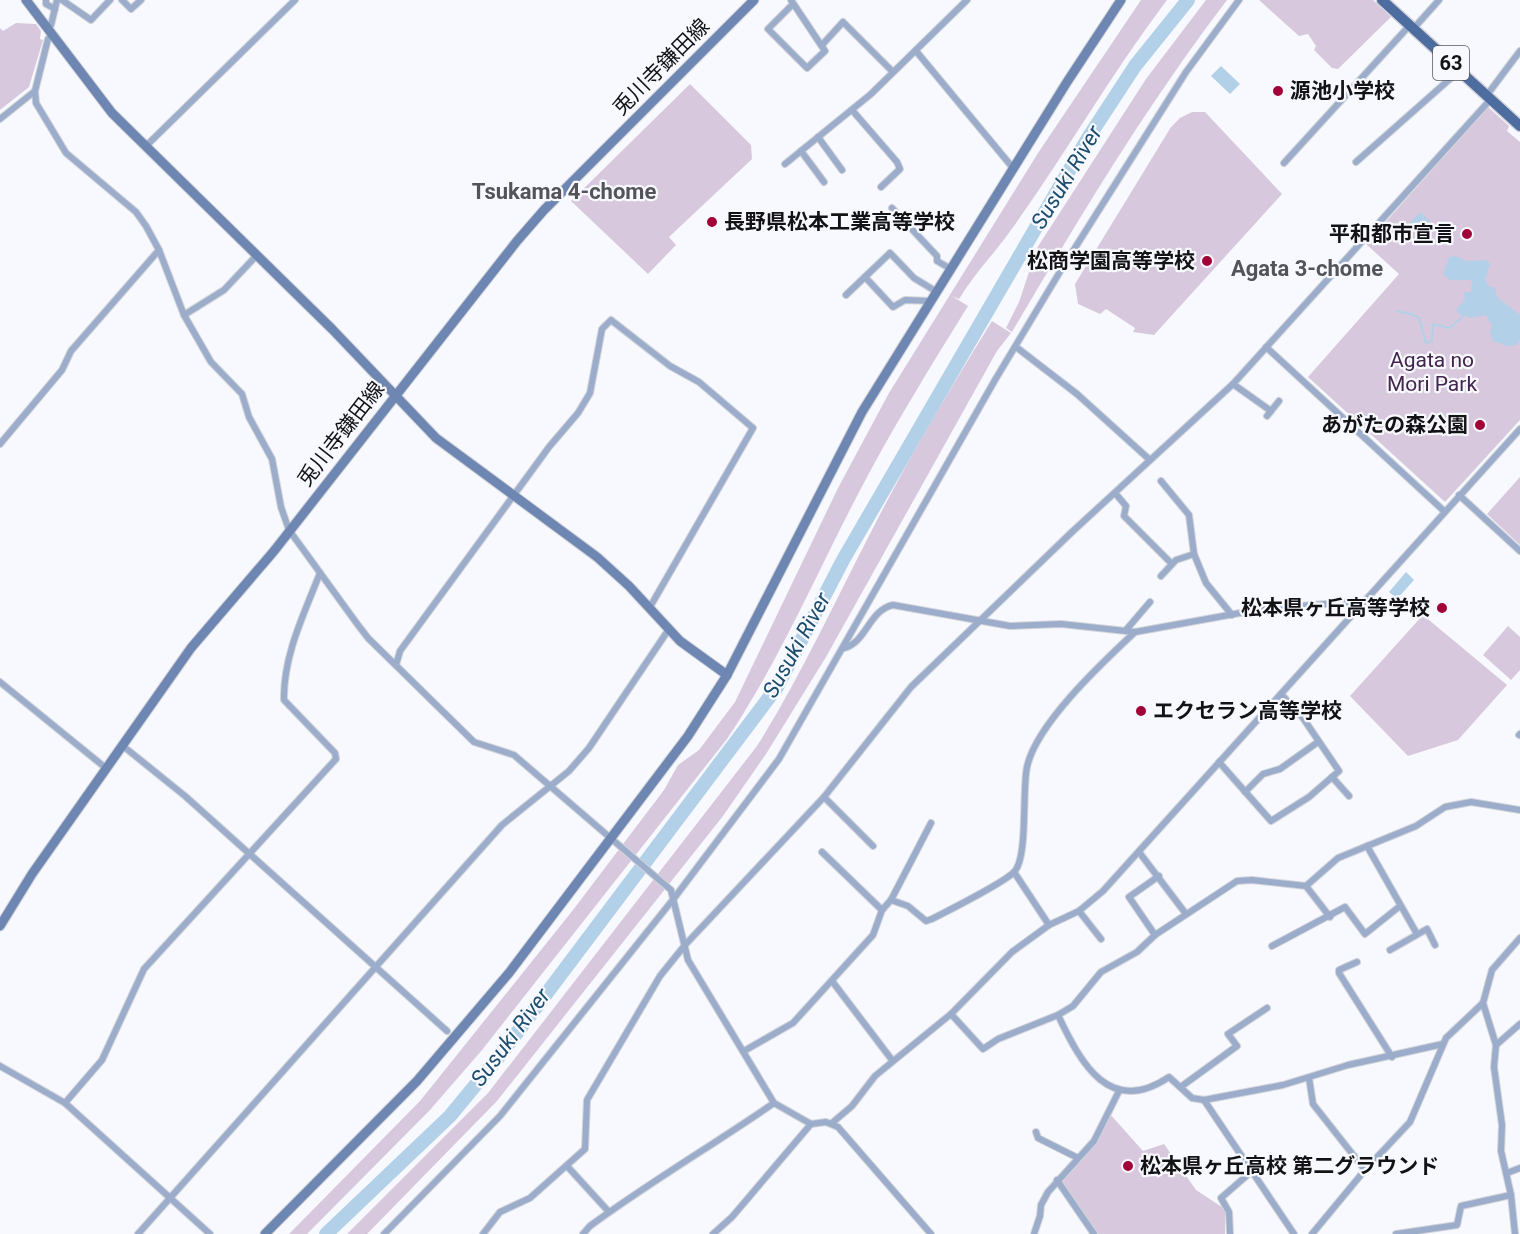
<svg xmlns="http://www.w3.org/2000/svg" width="1520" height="1234" font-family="Roboto,'Noto Sans JP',sans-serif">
<rect width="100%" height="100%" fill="#f8f9fe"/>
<g fill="#d8c8dd">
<path d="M1141,0H1167C1111,74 1065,155 1011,230C994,254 974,274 959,299L952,296L968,306C929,369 890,432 856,498C814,579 778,663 727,739L482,1050L430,1110L307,1234H289L420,1101L573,910L664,790L678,765L699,750L735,702L838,488L889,393L1038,153Z"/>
<path d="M1206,0H1227C1147,105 1079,218 1012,332L1006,328L1019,302L1037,248L1146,79Z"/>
<polygon points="1259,0 1373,0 1391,17 1338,69 1332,68 1314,50 1316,46 1308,34 1299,36"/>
<polygon points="16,23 36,24 41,31 40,39 43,40 29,87 0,110 0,28 3,31"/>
<polygon points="690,84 751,145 752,159 669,237 676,245 648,274 571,201"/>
<polygon points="1488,107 1509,126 1507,131 1520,142 1520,420 1445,502 1308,377 1399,274 1366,244"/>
<polygon points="1192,112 1205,112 1282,194 1154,335 1133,332 1135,328 1106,309 1100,314 1078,304 1075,284 1171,127 1180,118"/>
<path d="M992,321L1011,333L997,351L826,657L766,754L723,816L497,1101L367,1234H347L488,1093L757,746C801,676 835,601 873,528C909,457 950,389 992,321Z"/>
<polygon points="1520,477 1520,545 1487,514"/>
<polygon points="1423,615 1507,685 1458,740 1408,756 1350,696"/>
<polygon points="1508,626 1520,637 1520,670 1511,680 1483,655"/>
<polygon points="1109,1113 1143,1151 1164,1144 1196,1190 1225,1209 1225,1234 1098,1234 1061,1182 1092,1148"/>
</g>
<g fill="#b2d0e7">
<polygon points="1221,66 1240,84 1230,94 1211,76"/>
<polygon points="1420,212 1433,224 1421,237 1408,225"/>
<polygon points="1455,256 1467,261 1487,260 1490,264 1485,280 1489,286 1495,288 1497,297 1520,315 1520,340 1517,345 1507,346 1493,341 1490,332 1492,326 1486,315 1471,318 1457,313 1457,308 1465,300 1464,292 1471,292 1472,280 1451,280 1443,275 1449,257"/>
<polygon points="1406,572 1414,580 1397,599 1389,592"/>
</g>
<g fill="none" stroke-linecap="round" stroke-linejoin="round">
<polyline stroke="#b2d0e7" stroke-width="2" points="1396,311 1411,314 1419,318 1426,343 1432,341 1433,324 1449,328 1463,316"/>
<polyline stroke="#b2d0e7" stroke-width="14" points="326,1234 450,1116 501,1054 777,687 843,560 1088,138 1135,66 1188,0"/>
<g stroke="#d3d4d9" stroke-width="8">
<g id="street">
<polyline points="46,0 46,4 55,9"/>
<polyline points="62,0 91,20 110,0"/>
<polyline points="122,0 131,9 141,0"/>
<polyline points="791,0 825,51 807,68 768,29 793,4"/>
<polyline points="48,28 51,25 57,0"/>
<polyline points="1414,28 1439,0"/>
<polyline points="52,34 48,39 35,91 36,103 66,153 136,212 146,226 159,250 184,315 211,362 242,394 249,417 272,459 281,507 289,530 358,625 368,638 474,742 514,755 671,890 688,960 774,1103 811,1124 826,1122 838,1127 931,1234"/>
<polyline points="822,45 843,22 893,72"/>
<polyline points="916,51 1013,168"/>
<polyline points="1487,95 1520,51"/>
<polyline points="852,110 897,162 900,169 881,187"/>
<polyline points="0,119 35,91"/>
<polyline points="818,137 842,170"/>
<polyline points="146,146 295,0"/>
<polyline points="801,151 824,182"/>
<polyline points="1356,162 1460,70"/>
<polyline points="1284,163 1410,25"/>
<polyline points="785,164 871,94 967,0"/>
<polyline points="892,208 937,256 937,261 951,269"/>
<polyline points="865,277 893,307 905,300 931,301"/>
<polyline points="846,295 890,253 914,278 937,292"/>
<polyline points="184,315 224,290 257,255"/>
<polyline points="1016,347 1077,394 1150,460"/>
<polyline points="1266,347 1444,511"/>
<polyline points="1233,384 1271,411"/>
<polyline points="1267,416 1279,401"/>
<polyline points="0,444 62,370 71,351 159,250"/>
<polyline points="1161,481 1189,515 1194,554"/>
<polyline points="1115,493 1126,506 1124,516 1172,564"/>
<polyline points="1459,495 1520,551"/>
<polyline points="1161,576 1176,560 1194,554 1206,583 1232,615"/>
<polyline points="1126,630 1150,602"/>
<path d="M844,648C866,643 869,610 893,605L1010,626L1061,624L1135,632L1262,609L1365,601"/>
<polyline points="396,665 400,651 549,447 578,413 590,393 602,329 611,320 670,366 699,382 753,428 650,607"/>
<polyline points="0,682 107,769"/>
<polyline points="1519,735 1520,734"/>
<polyline points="123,746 185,796 447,1031"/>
<polyline points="1219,762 1271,821 1309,797 1339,771 1303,718 1281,694"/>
<polyline points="1332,777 1349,796"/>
<polyline points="1245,792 1263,774 1280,769 1318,742"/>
<polyline points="824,797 873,846"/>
<polyline points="1367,846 1417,934"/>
<polyline points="822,852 882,910"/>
<polyline points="1139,852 1186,914"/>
<polyline points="1014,872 1049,925"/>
<polyline points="1306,886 1330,917"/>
<polyline points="891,900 931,823"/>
<polyline points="1079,911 1101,939"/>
<polyline points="1155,935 1129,897 1159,876"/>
<polyline points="1272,946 1345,907 1365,934 1400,906"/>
<polyline points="1390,950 1427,929 1435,945"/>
<polyline points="1357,962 1339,970 1339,973 1392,1057"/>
<polyline points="832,981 892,1060"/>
<polyline points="1483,1003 1496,1045 1494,1067 1502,1125 1501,1151 1511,1195 1515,1234"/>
<polyline points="951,1014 983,1049 998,1039 1058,1015 1073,1006 1101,972 1137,952 1155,935 1237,881 1252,880 1306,886 1338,858 1416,826 1445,807 1471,802 1520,810"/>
<path d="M1058,1015C1081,1064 1110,1117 1169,1077L1192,1098L1204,1100L1283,1085L1348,1065L1443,1044"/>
<polyline points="1496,1045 1520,1024"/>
<path d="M744,1051L793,1023L873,935L882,910L891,900L908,906L926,921L932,919C949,910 1006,882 1015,871C1028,855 1022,790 1027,767C1036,724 1103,662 1135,632"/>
<polyline points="0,1066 65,1103 210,1234"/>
<polyline points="1309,1078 1313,1104 1365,1170"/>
<polyline points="1182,1086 1237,1046 1228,1034 1267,1008"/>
<path d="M1204,1100C1234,1145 1264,1189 1294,1234"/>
<path d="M65,1103L102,1060L144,969L336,759L335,753L284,700C283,656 304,614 320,573"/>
<polyline points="832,1123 852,1106 875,1076 951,1014 1012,952 1049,925 1079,911 1103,891 1520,429"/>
<polyline points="1036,1132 1038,1138 1078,1158"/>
<polyline points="567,1166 609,1212"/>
<polyline points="1507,1173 1520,1168"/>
<polyline points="1057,1180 1094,1234"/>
<polyline points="138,1234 502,825 569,771 589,748 669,629"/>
<polyline points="384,1234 500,1116 675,897 779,759 995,380 1061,270 1186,72 1239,0"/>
<polyline points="483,1234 500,1212 530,1198 585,1149 587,1100 660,976 685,945 824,797 911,687 1073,531 1233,384 1491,99"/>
<path d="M583,1234L590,1226C650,1182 713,1145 774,1103"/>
<polyline points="713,1234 732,1217 811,1124"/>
<polyline points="1034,1234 1040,1216 1041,1205 1048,1192 1094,1141 1119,1091"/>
<polyline points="1230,1234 1229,1212 1221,1198 1252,1171"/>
<polyline points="1312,1234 1365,1170 1410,1122 1446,1038 1483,1003 1492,970 1520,938"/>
<polyline points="1396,1234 1457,1225 1461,1206 1511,1195"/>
</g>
</g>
<g stroke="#d3d4d9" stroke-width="11">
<g id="secondary">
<polyline points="26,0 112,113 332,329 436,438 597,557 629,586 680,641 727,675"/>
<polyline points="0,926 32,874 191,648 274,551 517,241 544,210 754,0"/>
<polyline points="265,1234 417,1081 509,973 688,736 727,675 862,412 1067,82 1121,0"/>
</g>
</g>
<g stroke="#d3d4d9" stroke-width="13">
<polyline id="primary" points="1382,0 1520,126"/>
</g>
<use href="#street" stroke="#9badcb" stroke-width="6"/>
<use href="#secondary" stroke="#6e87b2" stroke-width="9"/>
<use href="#primary" stroke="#4d6ca0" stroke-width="10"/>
</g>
<g fill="#a10136" stroke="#f8f9fe" stroke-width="2">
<circle cx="1278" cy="91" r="6"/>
<circle cx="712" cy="222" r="6"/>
<circle cx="1467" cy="234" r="6"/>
<circle cx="1207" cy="261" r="6"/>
<circle cx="1480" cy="425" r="6"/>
<circle cx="1442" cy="608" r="6"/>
<circle cx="1141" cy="711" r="6"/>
<circle cx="1128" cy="1166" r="6"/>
</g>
<g text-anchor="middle" stroke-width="4.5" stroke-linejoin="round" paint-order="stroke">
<rect fill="#f8f9fe" stroke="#58585c" stroke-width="1.5" x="1433" y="46" width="36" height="34" rx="4.5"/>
<g font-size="20" font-weight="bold" fill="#131316">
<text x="1451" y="70">63</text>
</g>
<g font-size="21" fill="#131316" stroke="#f8f9fe">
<text transform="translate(661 67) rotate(-45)" y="7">兎川寺鎌田線</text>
<text transform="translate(341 434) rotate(-52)" y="7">兎川寺鎌田線</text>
</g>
<g font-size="21" font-weight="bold" fill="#131316" stroke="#f8f9fe" text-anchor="start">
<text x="1290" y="98">源池小学校</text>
<text x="724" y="229">長野県松本工業高等学校</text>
<text x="1455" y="241" text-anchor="end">平和都市宣言</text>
<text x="1195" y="268" text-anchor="end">松商学園高等学校</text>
<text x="1468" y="432" text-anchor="end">あがたの森公園</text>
<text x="1430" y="615" text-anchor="end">松本県ヶ丘高等学校</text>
<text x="1153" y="718">エクセラン高等学校</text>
<text x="1140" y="1173">松本県ヶ丘高校 第二グラウンド</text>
</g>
<g font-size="21" fill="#42254c" stroke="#f8f9fe">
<text x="1432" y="367">Agata no<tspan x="1432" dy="24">Mori Park</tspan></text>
</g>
<g font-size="22" font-style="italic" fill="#1c4d6e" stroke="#f8f9fe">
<text transform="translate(1066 177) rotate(-59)" y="8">Susuki River</text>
<text transform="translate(796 645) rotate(-61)" y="8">Susuki River</text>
<text transform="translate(510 1037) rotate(-53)" y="8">Susuki River</text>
</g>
<g font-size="22" font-weight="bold" fill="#535459" stroke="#f8f9fe">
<text x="564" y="199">Tsukama 4-chome</text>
<text x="1307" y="276">Agata 3-chome</text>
</g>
</g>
</svg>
